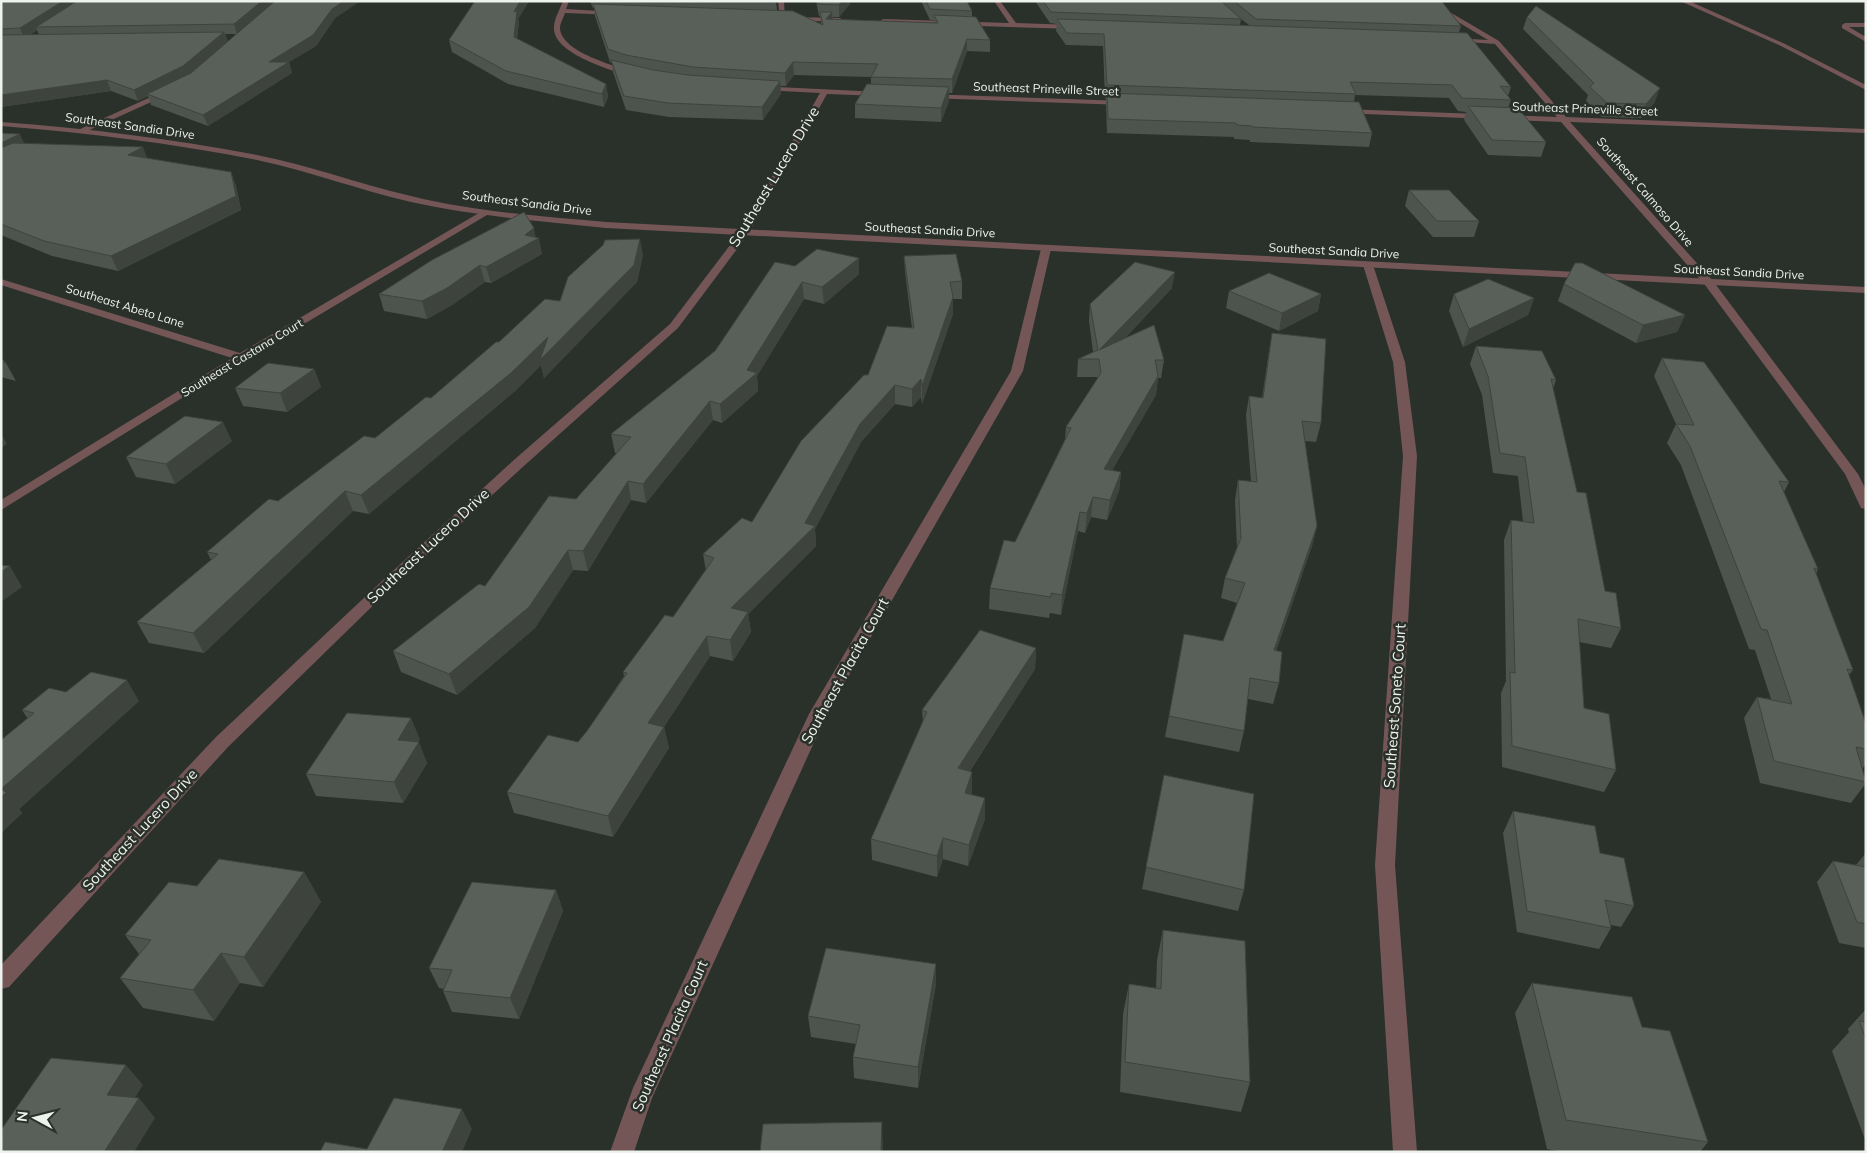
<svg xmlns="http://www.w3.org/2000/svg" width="1867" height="1153" font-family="Mulish,sans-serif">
<rect width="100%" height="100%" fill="#2a302a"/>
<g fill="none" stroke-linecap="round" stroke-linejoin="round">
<polygon fill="#745657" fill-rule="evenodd" points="1845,23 1866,23 1866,27 1849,27 1866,37 1866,42 1842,28 1842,25"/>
<g fill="#745657" fill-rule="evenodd">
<path d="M563,1H569L566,9L617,12V14L615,15L565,13C564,17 560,23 560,28C561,52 615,66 634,72V76H628C609,69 552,53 554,27C554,19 560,9 563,1Z"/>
<polygon points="778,1 784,1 785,19 780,18"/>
<polygon points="994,1 1000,1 1016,23 1075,25 1078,27 1075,29 883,23 880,21 883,19 1009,23"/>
<polygon points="1423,1 1431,1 1499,41 1566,117 1866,129 1866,133 1570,122 1713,281 1858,474 1866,490 1866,509 1861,508 1845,474 1705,285 1561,122 1340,113 1340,109 1343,109 1557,117 1495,44 1453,41 1453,39 1455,38 1488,40"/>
<polygon points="1680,1 1689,1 1785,44 1866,85 1866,90 1781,46"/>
<polygon points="791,17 840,18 843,20 840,22 789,20 788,19"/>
<polygon points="758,86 880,92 884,94 880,96 827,94 749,233 678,328 525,465 393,586 228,747 9,987 1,989 1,965 216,737 383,580 515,459 670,324 740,232 820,93 761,90 758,90"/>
<polygon points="164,91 171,93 85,132 78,130"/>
<polygon points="925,94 1125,101 1129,103 1125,105 928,98 924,96"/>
<polygon points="484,210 489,213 487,215 245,359 1,510 1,500 232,358 1,285 1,279 240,353"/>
<polygon points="1046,246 1051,249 1023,371 827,714 652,1098 634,1152 610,1152 633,1088 809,714 1011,371 1041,249"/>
<polygon points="1368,262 1373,265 1405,362 1417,456 1395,865 1417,1152 1393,1152 1375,865 1403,456 1393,362 1363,265"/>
</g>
<path fill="#745657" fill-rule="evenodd" d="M1,122C87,128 172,139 257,155C309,165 359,184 411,196C475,212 541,216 606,222L1866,287V293L606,228C540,221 475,216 411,202C359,190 309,171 257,160C172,143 87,133 1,126Z"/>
</g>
<g fill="#4d534d" fill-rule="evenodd">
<path d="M1,1H360L335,18L316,46L289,62L292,73L208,126L151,105L148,96L138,101L111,91L1,107ZM37,30L39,35H30ZM225,34H236L228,42Z"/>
<polygon points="475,1 529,1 518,19 519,22 517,39 606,84 608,97 604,107 508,84 452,52 449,40"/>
<polygon points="590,1 774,1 776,2 777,10 821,24 820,16 819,16 816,1 850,1 850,4 839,17 833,17 833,19 934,23 934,20 930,20 921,1 967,1 972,11 972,16 990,40 990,52 967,51 952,93 949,93 949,101 941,122 855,118 855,104 871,84 871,77 794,75 786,86 780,86 781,94 763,120 669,117 626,110 613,72 612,63 610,62 595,16 594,8 593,8"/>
<path d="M1035,1H1441L1461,26L1459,32L1511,87L1508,96L1511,100L1508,108L1546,142L1541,157L1488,155L1464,120L1466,112L1458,111L1449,98L1355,95L1354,102L1372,133L1369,147L1250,142V140L1234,139V137L1107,133L1106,107V99L1105,98L1103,46L1066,45L1056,31L1057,24L1050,23ZM1241,19L1249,25H1240Z"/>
<polygon points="1527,17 1655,102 1641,118 1602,117 1586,101 1588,95 1523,29"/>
<polygon points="1,133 25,143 147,158 231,172 236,186 241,210 118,271 52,256 1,235"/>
<polygon points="1409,190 1479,221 1474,237 1433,237 1405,206"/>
<polygon points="536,237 542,254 491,283 485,282 452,305 427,319 384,311 379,294"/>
<polygon points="643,255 637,282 544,378 541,365 515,391 369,514 353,511 204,653 149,643 137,622 211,560 207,552 278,501 375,438 431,398 499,342"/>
<polygon points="904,256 962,281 962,299 953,299 953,314 922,404 921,397 912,407 895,404 861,442 815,529 816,546 748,614 751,632 733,661 710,656 664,727 669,748 613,837 514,813 507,792 578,742 587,731 624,676 623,672 673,617 706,571 703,554 752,522 868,375 912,328 905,272"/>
<polygon points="859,258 859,274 824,304 804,299 757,376 758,391 722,423 713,420 646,503 631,500 588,571 573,570 535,628 457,695 401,672 393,651 485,586 576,499 617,453 615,453 611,434 715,351 795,266"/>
<polygon points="1564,284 1685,315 1677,332 1636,343 1558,301"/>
<polygon points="1172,288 1126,337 1164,360 1161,378 1158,378 1156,395 1112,470 1121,472 1119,491 1107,520 1091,517 1085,533 1078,531 1061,615 1050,613 1049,618 989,609 990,588 1015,542 1065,439 1066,427 1098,379 1097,377 1077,377 1078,359 1093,352 1089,321 1090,304"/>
<polygon points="1229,291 1321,294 1318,311 1279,331 1226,308"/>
<polygon points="1454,294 1534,298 1528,315 1463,347 1449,311"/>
<polygon points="1272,333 1321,423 1316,442 1305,441 1317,526 1312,546 1276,651 1279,683 1273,704 1248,699 1244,731 1239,752 1165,737 1184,634 1223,641 1237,603 1221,598 1225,578 1237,549 1235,500 1238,480 1251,482 1246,415 1249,396 1262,398 1269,351"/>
<polygon points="1476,346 1556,380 1553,389 1577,492 1605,591 1621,628 1611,648 1579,642 1584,708 1616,770 1604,792 1502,767 1501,693 1506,681 1504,540 1511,520 1523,522 1518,476 1493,473 1482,395 1470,364"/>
<polygon points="1,358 6,363 16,381 1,377"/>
<polygon points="1662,358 1789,482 1784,492 1818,569 1816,574 1853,670 1849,675 1866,724 1866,764 1862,769 1866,780 1866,783 1851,803 1760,783 1744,718 1757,697 1771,699 1755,650 1749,649 1681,465 1667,443 1676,424 1654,376"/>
<polygon points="314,369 321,387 287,412 243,406 235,388"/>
<polygon points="232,441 175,484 136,477 126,457"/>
<polygon points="1036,648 1035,669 970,771 972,772 971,794 985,819 968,866 943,859 937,877 872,860 871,839 923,723 922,710"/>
<polygon points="66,692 139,701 19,809 22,813 1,833 28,719 22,710"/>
<polygon points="420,739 418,742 427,763 403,803 316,796 306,774"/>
<polygon points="1164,775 1244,890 1238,911 1142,889"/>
<polygon points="1513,811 1600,853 1634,906 1621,927 1611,925 1611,928 1599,949 1517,932 1503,833"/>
<polygon points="1866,853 1866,948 1839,943 1817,882 1833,861 1856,865"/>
<polygon points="304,872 321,902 263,987 240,983 214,1021 143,1008 120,978 139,954 125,935 197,886"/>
<polygon points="556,890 563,911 519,1019 452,1012 443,991 444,989 439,988 429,968"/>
<polygon points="1163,930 1250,1082 1241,1112 1120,1092 1123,1014 1129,984 1156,988 1157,960"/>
<polygon points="1532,983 1642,1027 1708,1142 1700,1152 1563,1152 1547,1149 1515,1013"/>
<polygon points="936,984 918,1088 854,1078 853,1057 856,1044 811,1037 808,1016"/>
<polygon points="1866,1009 1866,1142 1832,1051 1849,1032 1848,1029"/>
</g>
<g fill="#3e433e">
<polygon points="63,1 81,1 36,27 37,30 24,38 20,28"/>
<polygon points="262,1 276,1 237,34 234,24"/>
<polygon points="344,1 360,1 335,18 316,46 284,65 289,62 292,73 208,126 203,115 269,62 332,9"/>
<polygon points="520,1 529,1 518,19 519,22 516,49 514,37 514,12"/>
<polygon points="842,1 850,1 850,4 839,17 839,5"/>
<polygon points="832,12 833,24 826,19"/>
<polygon points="224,32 228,42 187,76 147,94 148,96 138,101 134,90"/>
<polygon points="967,39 967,51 952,93 952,79"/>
<polygon points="793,62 794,75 786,86 785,73"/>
<polygon points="107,80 111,91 1,107 1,95"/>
<polygon points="780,81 781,94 763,120 762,107"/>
<polygon points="606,84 608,97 604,107 602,94"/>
<polygon points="949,87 949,101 941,122 941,108"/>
<polygon points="1660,88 1655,102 1641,118 1646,104"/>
<polygon points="20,134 27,149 1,161 1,143"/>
<polygon points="143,147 148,160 128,155"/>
<polygon points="231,172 236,186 241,210 118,271 111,256"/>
<polygon points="534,228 536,239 539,238 542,254 491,283 486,267 525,235"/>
<polygon points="640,239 643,255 637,282 544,378 541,365 515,391 369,514 361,495"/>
<polygon points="859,258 859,274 824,304 822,287"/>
<polygon points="480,265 485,282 452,305 427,319 422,301"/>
<polygon points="1175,272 1172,288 1100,364 1099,350"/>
<polygon points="802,282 804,299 757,376 758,391 722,423 720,404 747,370"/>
<polygon points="1321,294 1318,311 1279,331 1282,313"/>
<polygon points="953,297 953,314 922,404 922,386"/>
<polygon points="1534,298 1528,315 1463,347 1469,329"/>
<polygon points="1685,315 1677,332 1636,343 1643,325"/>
<polygon points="314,369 321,387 287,412 280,393"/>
<polygon points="1158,376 1156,395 1102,488 1104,469"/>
<polygon points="921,379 921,397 912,407 912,389"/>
<polygon points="895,385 895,404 861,442 815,529 816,546 748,614 751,632 733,661 730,640 731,608 805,523 860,424"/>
<polygon points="710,401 713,420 646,503 643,484"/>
<polygon points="223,422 232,441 175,484 166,464"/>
<polygon points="1,433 7,444 1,448"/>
<polygon points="1121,472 1119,491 1107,520 1110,500"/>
<polygon points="628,481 631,500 588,571 583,551"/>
<polygon points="345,491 353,511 204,653 193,633"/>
<polygon points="1093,497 1091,517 1085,533 1087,513"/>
<polygon points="1080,512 1078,531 1061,615 1062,595"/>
<polygon points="1317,526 1312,546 1269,671 1274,650"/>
<polygon points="568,550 573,570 535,628 457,695 449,674"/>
<polygon points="10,566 22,587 1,602 1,572"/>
<polygon points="707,636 710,656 652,745 648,723"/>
<polygon points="1036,648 1035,669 958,789 958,768"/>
<polygon points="127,680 139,701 19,809 22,813 1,833 1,789"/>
<polygon points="411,718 420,739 406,761 398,740"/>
<polygon points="664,727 669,748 613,837 608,816"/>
<polygon points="419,742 427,763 403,803 394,782"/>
<polygon points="972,772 972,793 964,814 965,793"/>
<polygon points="985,798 985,819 968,866 969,845"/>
<polygon points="943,838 943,859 937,877 937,856"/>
<polygon points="304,872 321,902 263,987 244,957"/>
<polygon points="556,890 563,911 519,1019 510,998"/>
<polygon points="221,953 240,983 214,1021 193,990"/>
<polygon points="936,964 936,984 918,1088 918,1067"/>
<polygon points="126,1065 143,1085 124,1115 107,1095"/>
<polygon points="139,1098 155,1118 134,1152 104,1152"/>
<polygon points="462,1109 472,1129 462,1152 442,1152"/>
<polygon points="882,1122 883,1151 883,1152 881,1152"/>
</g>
<g fill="#596059" stroke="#3e433e">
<polygon points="1,1 63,1 20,28 1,29"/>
<polygon points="77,1 262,1 234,24 36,27"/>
<polygon points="275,1 344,1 332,9 313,35 269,62 289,62 203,115 147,94 191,73"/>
<polygon points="475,1 520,1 514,12 517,11 514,37 606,84 602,94 506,71 449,40"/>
<polygon points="739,1 774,1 776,2"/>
<polygon points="818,1 842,1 839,5 818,4"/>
<polygon points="926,1 967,1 972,11 930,9"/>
<polygon points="1043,1 1221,1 1241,19 1051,12"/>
<polygon points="1234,1 1441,1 1443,3 1461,26 1256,19"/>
<polygon points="593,4 793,11 823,25 820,12 832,12 826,19 938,23 934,15 976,17 990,40 967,39 952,79 871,77 878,64 793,62 785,73 693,67 626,55 608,49"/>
<polygon points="1536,6 1660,88 1646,104 1607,103 1590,87 1594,83 1527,17"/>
<polygon points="1057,19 1467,33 1511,87 1500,86 1511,100 1462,98 1452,85 1350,82 1356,94 1107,85 1104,34 1067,33"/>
<polygon points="224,32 183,66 134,90 107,80 1,95 1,35"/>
<polygon points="611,60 653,70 688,75 780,81 762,107 668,103 624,96"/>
<polygon points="867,84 949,87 941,108 855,104"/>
<polygon points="1107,93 1359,102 1372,133 1253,127 1252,126 1237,125 1236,123 1108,119"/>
<polygon points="1468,106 1518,108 1546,142 1492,140"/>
<polygon points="1,133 20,134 1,143"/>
<polygon points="13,143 143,147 128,155 231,172 236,196 111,256 44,241 1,224 1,148"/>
<polygon points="1409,190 1449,190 1479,221 1437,221"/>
<polygon points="524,212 534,228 525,235 539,238 486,267 480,265 447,288 422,301 379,294 432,260"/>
<polygon points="640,239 634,265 540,360 548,337 511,373 361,495 345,491 193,633 137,622 218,554 207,552 269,499 278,501 364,436 375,438 426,397 431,398 496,342 499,342 545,299 560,301 568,277 603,245 605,240"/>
<polygon points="817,249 859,258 822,287 802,282 747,370 757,373 720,404 710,401 643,484 628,481 583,551 568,550 529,607 449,674 393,651 479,584 485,586 549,496 576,499 631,437 611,434 715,351 775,262 795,266"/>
<polygon points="956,254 962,281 950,282 953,297 922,386 921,379 912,389 895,385 860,424 805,523 815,526 731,608 748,612 730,640 707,636 648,723 664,727 608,816 507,792 548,735 578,742 587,731 627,673 623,672 665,615 673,617 714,558 703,554 742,518 752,522 801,441 864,375 868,375 887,326 914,328 904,256"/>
<polygon points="1135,262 1175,272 1099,350 1154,325 1164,360 1155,360 1158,376 1104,469 1121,472 1110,500 1093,497 1087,513 1080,512 1062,595 1051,593 1051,597 990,588 1004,540 1015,542 1071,428 1066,427 1101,373 1099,359 1078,359 1098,350 1090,304"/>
<polygon points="1575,263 1582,263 1685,315 1643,325 1564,284"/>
<polygon points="1269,273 1321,294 1282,313 1229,291"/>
<polygon points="1488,279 1534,298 1469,329 1454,294"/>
<polygon points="1272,333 1326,339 1321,423 1302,421 1317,526 1274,650 1282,652 1279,683 1250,678 1244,731 1169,716 1184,634 1223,641 1245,583 1225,578 1241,538 1238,480 1257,482 1249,396 1263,398"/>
<polygon points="1476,346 1542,351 1556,380 1551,379 1577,492 1586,493 1605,591 1616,593 1621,628 1578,619 1584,708 1609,714 1616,770 1512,746 1510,672 1515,673 1511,520 1534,523 1525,457 1500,453 1488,376"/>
<polygon points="1,358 6,363 1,361"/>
<polygon points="1662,358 1704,362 1789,482 1779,481 1818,569 1814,568 1853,670 1847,669 1866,724 1866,749 1856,747 1866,782 1774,761 1757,697 1792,704 1767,630 1761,629 1690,446 1676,424 1694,425"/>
<polygon points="268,363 314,369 280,393 235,388"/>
<polygon points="185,416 223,422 166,464 126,457"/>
<polygon points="1,565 10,566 1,572"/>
<polygon points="980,630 1036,648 958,768 972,772 965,793 985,798 969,845 943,838 937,856 871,839 927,712 922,710"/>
<polygon points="91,672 127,680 1,789 1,740 34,713 22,710 49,688 66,692"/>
<polygon points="347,713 411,718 398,740 419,742 394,782 306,774"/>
<polygon points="1164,775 1254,794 1244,890 1146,867"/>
<polygon points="1,790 7,792 1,797"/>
<polygon points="1513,811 1595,826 1600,853 1624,858 1634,906 1605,900 1611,928 1527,911"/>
<polygon points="219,859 304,872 244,957 221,953 193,990 120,978 151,940 125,935 169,882 197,886"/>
<polygon points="1833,861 1866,867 1866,924 1857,922"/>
<polygon points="472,882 556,890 510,998 443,991 452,970 429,968"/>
<polygon points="1163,930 1245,941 1250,1082 1125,1062 1129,984 1161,989"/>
<polygon points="826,948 936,964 918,1067 853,1057 860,1025 808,1016"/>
<polygon points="1532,983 1632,997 1642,1027 1670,1031 1708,1142 1566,1120"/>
<polygon points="1859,1021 1866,1022 1866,1039"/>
<polygon points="51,1058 126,1065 107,1095 139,1098 104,1152 1,1152 1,1130"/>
<polygon points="394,1098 462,1109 442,1152 320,1152 325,1142 367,1149"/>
<polygon points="882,1122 881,1152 760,1152 763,1124"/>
</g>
<g text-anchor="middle" stroke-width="5" stroke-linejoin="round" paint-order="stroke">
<g font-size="12" fill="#edf2ed" stroke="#2a302a">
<text transform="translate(1046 89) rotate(2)" y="4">Southeast Prineville Street</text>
<text transform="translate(1585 109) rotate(2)" y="4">Southeast Prineville Street</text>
<text transform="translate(130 126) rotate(8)" y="4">Southeast Sandia Drive</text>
<text transform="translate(1645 192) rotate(49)" y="4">Southeast Calmoso Drive</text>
<text transform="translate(527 203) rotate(7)" y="4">Southeast Sandia Drive</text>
<text transform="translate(930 230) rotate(3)" y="4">Southeast Sandia Drive</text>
<text transform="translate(1334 251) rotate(3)" y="4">Southeast Sandia Drive</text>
<text transform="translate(1739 272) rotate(3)" y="4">Southeast Sandia Drive</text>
<text transform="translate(125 306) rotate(17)" y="4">Southeast Abeto Lane</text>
<text transform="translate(242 358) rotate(-31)" y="4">Southeast Castana Court</text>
</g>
<g font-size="15" fill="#edf2ed" stroke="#2a302a">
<text transform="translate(774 177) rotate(-59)" y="5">Southeast Lucero Drive</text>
<text transform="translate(428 546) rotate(-43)" y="5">Southeast Lucero Drive</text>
<text transform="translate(845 671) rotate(-61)" y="5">Southeast Placita Court</text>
<text transform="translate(1395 706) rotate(-86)" y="5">Southeast Soneto Court</text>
<text transform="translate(140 830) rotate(-47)" y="5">Southeast Lucero Drive</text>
<text transform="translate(670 1036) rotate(-66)" y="5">Southeast Placita Court</text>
</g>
</g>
<rect width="1867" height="1153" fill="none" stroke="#edf2ed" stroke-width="5"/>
<g transform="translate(35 1118) rotate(277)" stroke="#2a302a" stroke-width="4" paint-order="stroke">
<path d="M0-4L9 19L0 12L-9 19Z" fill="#edf2ed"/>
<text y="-8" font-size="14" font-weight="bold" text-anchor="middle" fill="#edf2ed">N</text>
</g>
</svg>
